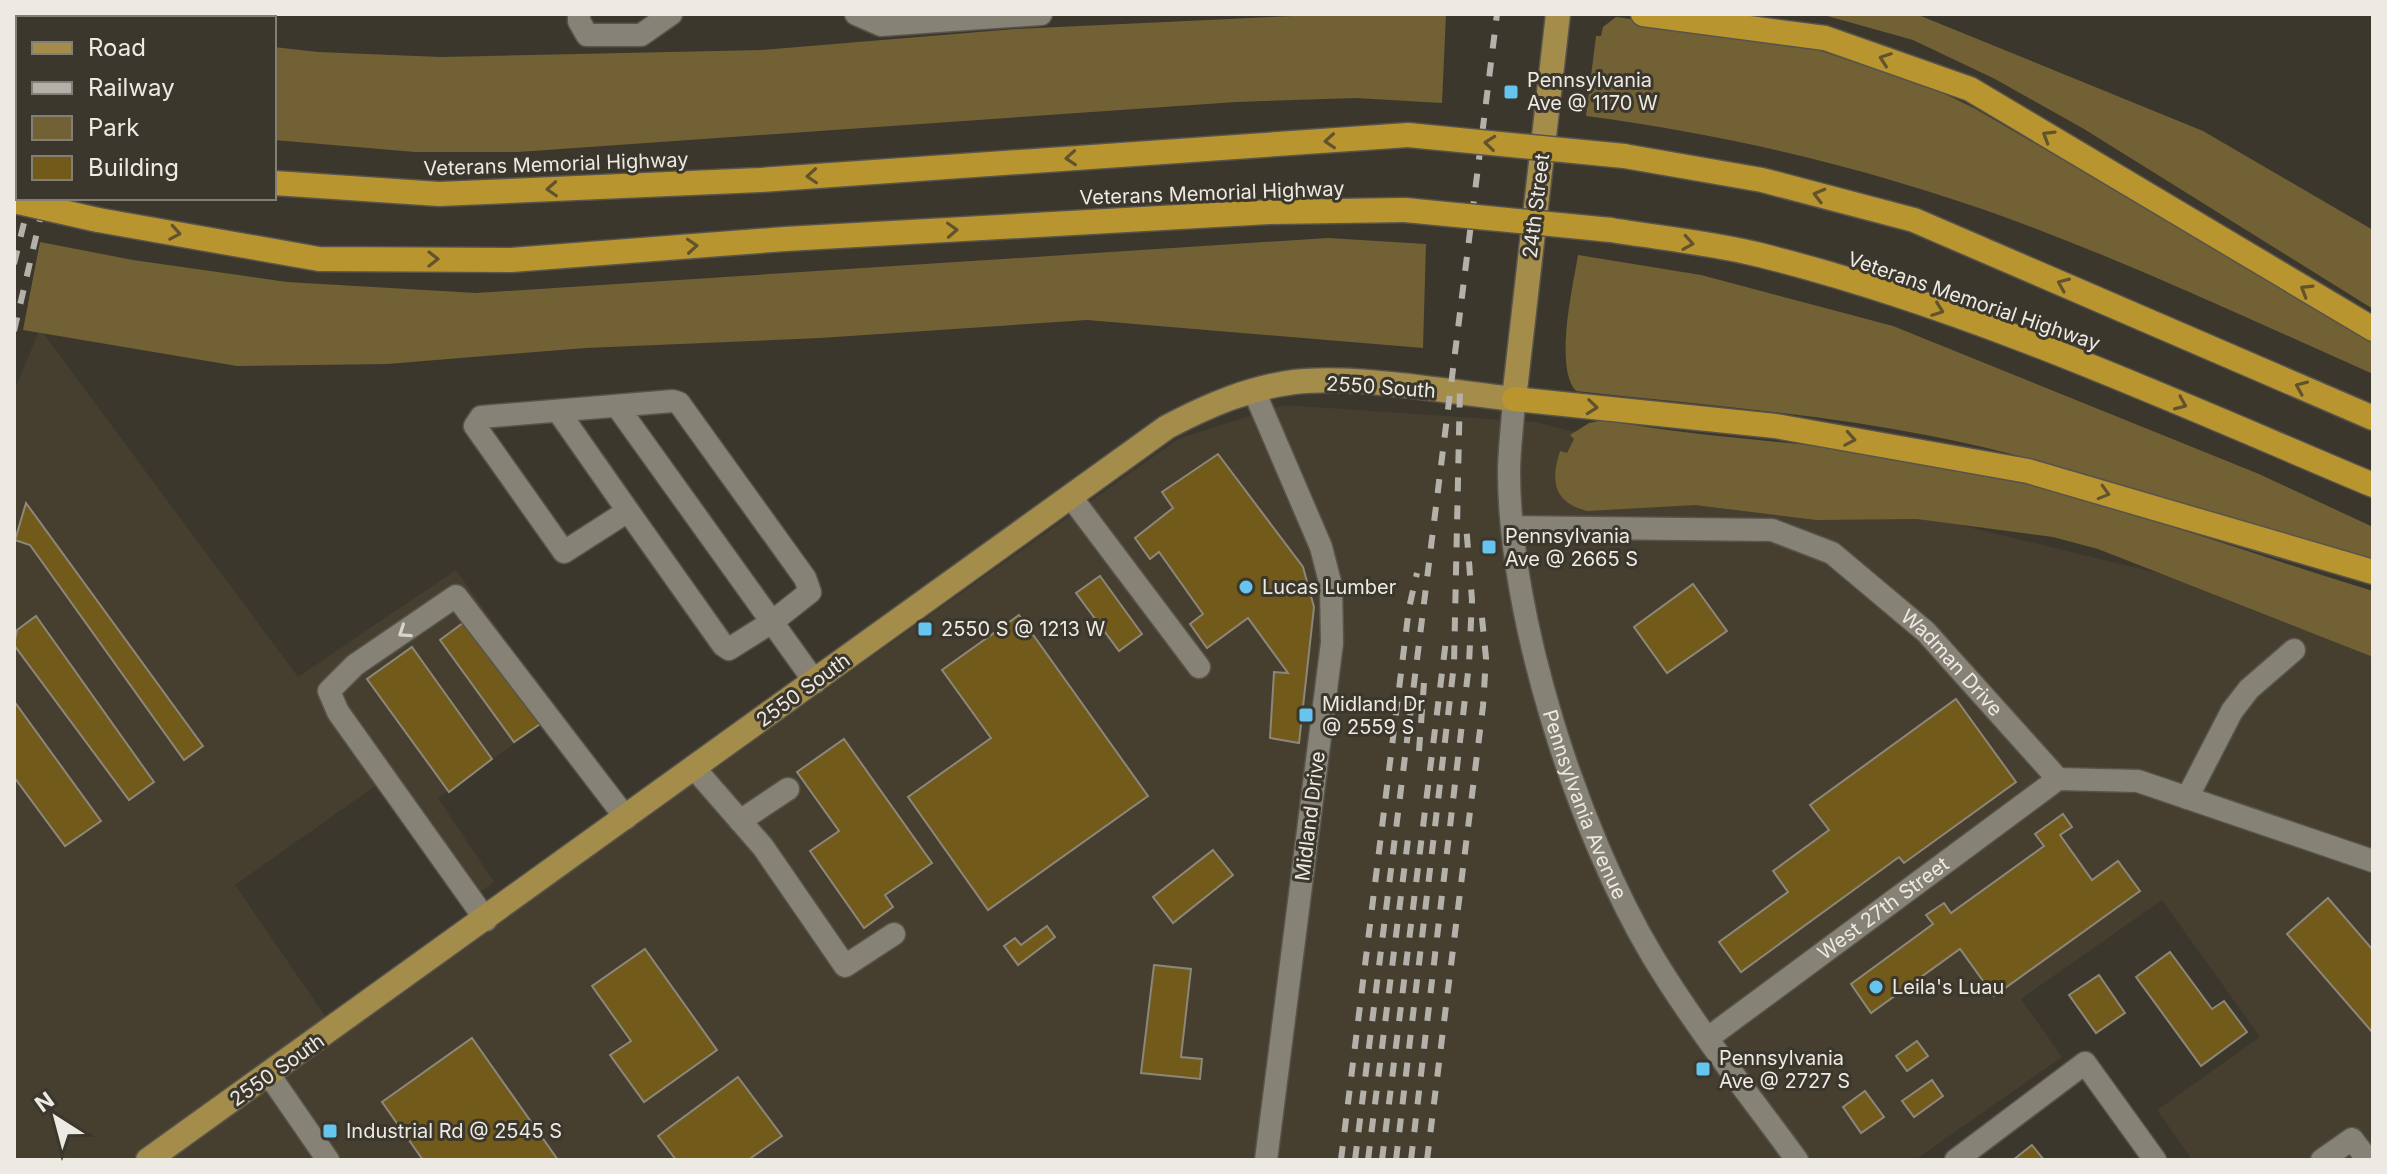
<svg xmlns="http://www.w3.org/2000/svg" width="2387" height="1174" font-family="Inter,sans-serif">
<rect width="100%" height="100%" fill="#3b372d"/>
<polygon fill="#463f2f" points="40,329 298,677 456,570 558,713 438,798 494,882 465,903 378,784 235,885 339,1036 1178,439 1284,405 1534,422 2154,572 2373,640 2373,1160 2192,1160 2157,1110 2260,1037 2162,900 2021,999 2062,1057 1915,1160 14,1160 14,391"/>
<g fill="#726134">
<polygon points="1446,14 1442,103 1356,98 1236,102 518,152 415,152 274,140 274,47 318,52 441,57 762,50 1015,29 1315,15"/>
<polygon points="1820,14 1916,14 2203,131 2373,230 2373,309 2084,129 1995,79 1913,40"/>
<path d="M1616,17L1797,43L1932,88L1974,108L2373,341V374C2253,321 2133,264 2010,219C1872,169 1731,135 1586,116L1596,36H1601L1603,27Z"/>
<polygon points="1328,238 1426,244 1423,348 1087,320 820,338 585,348 387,364 237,366 23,330 40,242 133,260 287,282 476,293"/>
<path d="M1578,255L1701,275L1893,326L2259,474L2373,527V564C2227,520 2081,465 1931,436C1814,413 1694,404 1576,391C1554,368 1573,286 1578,255Z"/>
<path d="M1604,420C1722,442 1842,442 1959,468C2100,499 2236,549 2373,591V657L2098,549L2053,537L1917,519L1816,520L1695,505L1587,511C1554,502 1550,482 1560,451L1567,453L1574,439L1570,435L1589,423Z"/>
</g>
<g fill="#725b1a" stroke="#8c877c" stroke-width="2">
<polygon points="1218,454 1303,567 1314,607 1299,743 1270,738 1274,672 1288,673 1248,618 1207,648 1190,624 1203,614 1159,552 1150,559 1135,538 1173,508 1162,492"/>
<polygon points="26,503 203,746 184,760 30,545 15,540"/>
<polygon points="1100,576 1142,634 1119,651 1076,593"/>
<polygon points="1693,584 1727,631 1667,673 1634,627"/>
<polygon points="1019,615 1148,796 988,910 908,797 991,738 942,670"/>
<polygon points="36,616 154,782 129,800 14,645 17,630"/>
<polygon points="467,620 540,724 514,742 440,640"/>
<polygon points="412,647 492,759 449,792 367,679"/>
<polygon points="1956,699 2016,782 1904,863 1899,857 1741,972 1719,942 1788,892 1773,871 1829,830 1810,805"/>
<polygon points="14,701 101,821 65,846 14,777"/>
<polygon points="844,739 932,863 885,895 893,907 864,928 810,851 839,831 797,772"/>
<polygon points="2063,814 2072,827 2060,835 2092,880 2118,861 2140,891 1994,996 1960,949 1871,1013 1851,984 1933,924 1926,915 1944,903 1951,913 2044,846 2035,834"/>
<polygon points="1213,850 1233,875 1173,923 1153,897"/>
<polygon points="2328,898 2373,950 2373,1033 2287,934"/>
<polygon points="1047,926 1055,937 1018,965 1004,946 1015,938 1021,945"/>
<polygon points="645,949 717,1050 644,1102 610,1055 631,1041 592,986"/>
<polygon points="2170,952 2212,1009 2224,1001 2247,1032 2201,1066 2136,977"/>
<polygon points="1154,965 1191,969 1181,1057 1202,1059 1200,1079 1141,1073"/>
<polygon points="2099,975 2125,1013 2096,1033 2069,995"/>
<polygon points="472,1038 558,1160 423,1160 382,1102"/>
<polygon points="1917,1041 1928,1056 1907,1071 1896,1056"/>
<polygon points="738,1077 782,1136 748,1160 676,1160 658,1136"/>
<polygon points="1932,1080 1943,1096 1914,1117 1902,1101"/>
<polygon points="1865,1091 1884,1117 1861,1133 1843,1107"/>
<polygon points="2032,1145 2044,1160 2013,1160"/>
</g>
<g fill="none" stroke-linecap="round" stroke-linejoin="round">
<g stroke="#58544b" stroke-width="25">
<g id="minor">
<polyline points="579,14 579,21 587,35 641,35 671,14"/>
<polyline points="856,14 881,25 1041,14"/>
<polyline points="1254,391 1321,547 1331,586 1332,643 1266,1160"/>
<path id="s1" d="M1514,399C1513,423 1509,448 1509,472C1509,618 1578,832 1653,957C1696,1028 1748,1093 1797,1160"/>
<polyline points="617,406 772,622 729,649 723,645 628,511 564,552 475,426 481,417 673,401 679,403 805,578 810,592 772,622 815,682"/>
<polyline points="558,411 628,511"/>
<polyline points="1071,497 1199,667"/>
<path id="s2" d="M1513,527L1772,530L1832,553L1926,632L2058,779L2138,781L2373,861"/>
<polyline points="695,769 763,847 845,966 894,934"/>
<polyline points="2187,798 2232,711 2249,689 2294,650"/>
<polyline points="740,821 788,789"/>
<polyline points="486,920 338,712 329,691 355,665 456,596 626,818"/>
<path id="s3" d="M1708,1038L2058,779"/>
<polyline points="270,1076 328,1160"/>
<polyline points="1956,1160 2085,1063 2155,1160"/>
<polyline points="2322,1160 2352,1139 2368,1160"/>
</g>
</g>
<g stroke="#58544b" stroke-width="27">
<path id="major" d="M148,1160L1167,427C1207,406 1248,388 1294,382C1360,375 1447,392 1514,399L1558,14"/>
</g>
<g stroke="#58544b" stroke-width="27">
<g id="highway">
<polyline points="1643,14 1825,38 1970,89 2373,329"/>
<polyline points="14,131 18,132"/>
<polyline points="1624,156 1762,180 1914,220 2373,418"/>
<polyline points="274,183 439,194 760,180 1408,135"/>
<polyline points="98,220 319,259 511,260 785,239 1269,212 1405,210"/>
<path d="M1611,230C1660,238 1712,243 1760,255C1972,308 2173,401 2373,485"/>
<polyline points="1514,399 1775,426 2028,471 2373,572"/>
</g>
</g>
<use href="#minor" stroke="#868276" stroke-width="22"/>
<use href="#major" stroke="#a48d4b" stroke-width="24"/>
<use href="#highway" stroke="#b8952f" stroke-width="24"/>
<g stroke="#b4b1aa" stroke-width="6" stroke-dasharray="14 14" stroke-linecap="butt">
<polyline points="72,18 73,14"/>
<polyline points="87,18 88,14"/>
<polyline points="14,264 30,198"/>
<polyline points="14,331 45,198"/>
<polyline points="1419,751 1424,683"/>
<polyline points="1341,1160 1409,608 1417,573"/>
<polyline points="1355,1160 1497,14"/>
<polyline points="1368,1160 1408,839"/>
<polyline points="1382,1160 1446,640"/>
<polyline points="1396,1160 1454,664 1460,388"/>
<polyline points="1411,1160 1469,664 1472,600 1466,524"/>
<polyline points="1427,1160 1483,706 1486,658 1481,608"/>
</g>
<g stroke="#58544b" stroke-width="27" stroke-linecap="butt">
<g id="highway-bridge">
<polyline points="1408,135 1624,156"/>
<polyline points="14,201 98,220"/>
<polyline points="1405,210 1611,230"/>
</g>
</g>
<use href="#highway-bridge" stroke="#b8952f" stroke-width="24"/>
</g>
<defs><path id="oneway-chevron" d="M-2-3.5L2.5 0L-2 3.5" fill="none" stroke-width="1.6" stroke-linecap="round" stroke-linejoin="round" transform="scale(2)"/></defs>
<g stroke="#60532e">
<use href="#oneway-chevron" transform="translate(1885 59) rotate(-160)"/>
<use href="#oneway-chevron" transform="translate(2048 136) rotate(-149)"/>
<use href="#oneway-chevron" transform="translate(1330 141) rotate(176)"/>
<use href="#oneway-chevron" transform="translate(1490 143) rotate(-174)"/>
<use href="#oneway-chevron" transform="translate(1071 158) rotate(176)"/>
<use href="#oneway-chevron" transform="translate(812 176) rotate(176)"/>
<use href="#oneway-chevron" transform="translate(552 189) rotate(177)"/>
<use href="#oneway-chevron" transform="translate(1819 195) rotate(-165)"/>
<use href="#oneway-chevron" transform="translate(952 230) rotate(-3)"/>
<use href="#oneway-chevron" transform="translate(175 233) rotate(10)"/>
<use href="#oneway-chevron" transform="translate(1688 243) rotate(9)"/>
<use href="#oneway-chevron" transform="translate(692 246) rotate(-4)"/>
<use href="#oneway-chevron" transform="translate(433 259)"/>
<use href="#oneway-chevron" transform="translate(2063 284) rotate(-157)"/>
<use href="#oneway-chevron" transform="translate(2306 290) rotate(-149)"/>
<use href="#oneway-chevron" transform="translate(1938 310) rotate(20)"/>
<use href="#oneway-chevron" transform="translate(2301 387) rotate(-157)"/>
<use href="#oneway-chevron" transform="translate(2181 404) rotate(23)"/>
<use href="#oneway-chevron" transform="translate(1592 407) rotate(6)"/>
<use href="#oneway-chevron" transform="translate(1850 439) rotate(10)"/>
<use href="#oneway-chevron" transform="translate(2104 493) rotate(16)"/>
</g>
<use stroke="#d8d5ce" href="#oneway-chevron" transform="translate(404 632) rotate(146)"/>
<g fill="#65c5ee" stroke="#3b372d" stroke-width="3">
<rect x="1503" y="84" width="16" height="16" rx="4"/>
<rect x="1481" y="539" width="16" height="16" rx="4"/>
<circle cx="1246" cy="587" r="8"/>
<rect x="917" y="621" width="16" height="16" rx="4"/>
<rect x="1298" y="707" width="16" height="16" rx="4"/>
<circle cx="1876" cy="987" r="8"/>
<rect x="1695" y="1061" width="16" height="16" rx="4"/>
<rect x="322" y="1123" width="16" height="16" rx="4"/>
</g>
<g text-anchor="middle" stroke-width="6" stroke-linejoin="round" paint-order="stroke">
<g font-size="20" fill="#edeae4" stroke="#3b372d" text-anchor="start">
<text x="1527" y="87">Pennsylvania<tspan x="1527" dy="23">Ave @ 1170 W</tspan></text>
<text x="1505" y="543">Pennsylvania<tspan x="1505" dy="23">Ave @ 2665 S</tspan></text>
<text x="1262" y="594">Lucas Lumber</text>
<text x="941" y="636">2550 S @ 1213 W</text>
<text x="1322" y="711">Midland Dr<tspan x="1322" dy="23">@ 2559 S</tspan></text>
<text x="1892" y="994">Leila's Luau</text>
<text x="1719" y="1065">Pennsylvania<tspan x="1719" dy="23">Ave @ 2727 S</tspan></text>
<text x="346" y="1138">Industrial Rd @ 2545 S</text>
</g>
<g font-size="20" fill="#edeae4" stroke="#3b372d">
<text transform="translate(556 164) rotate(-2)" y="7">Veterans Memorial Highway</text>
<text transform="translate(1212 193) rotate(-2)" y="7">Veterans Memorial Highway</text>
<text transform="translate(1536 206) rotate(-83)" y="7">24th Street</text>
<text transform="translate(1974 301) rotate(19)" y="7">Veterans Memorial Highway</text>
<text transform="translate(1381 387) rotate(4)" y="7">2550 South</text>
<text dy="7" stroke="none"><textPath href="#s2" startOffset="486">Wadman Drive</textPath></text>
<text transform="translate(803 690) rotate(-36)" y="7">2550 South</text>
<text dy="7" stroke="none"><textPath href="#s1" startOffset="416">Pennsylvania Avenue</textPath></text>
<text transform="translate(1310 816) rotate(-83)" y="7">Midland Drive</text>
<text dy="7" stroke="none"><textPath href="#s3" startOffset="218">West 27th Street</textPath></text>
<text transform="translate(277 1070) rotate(-35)" y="7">2550 South</text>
</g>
</g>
<rect width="2387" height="1174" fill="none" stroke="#edeae4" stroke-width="32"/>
<rect x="16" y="16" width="260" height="184" fill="#3b372d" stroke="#827f76" stroke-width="2"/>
<rect x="32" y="42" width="40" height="12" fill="#a48d4b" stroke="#827f76" stroke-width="2"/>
<text x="88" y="56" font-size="24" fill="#edeae4">Road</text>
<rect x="32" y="82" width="40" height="12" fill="#b4b1aa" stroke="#827f76" stroke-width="2"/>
<text x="88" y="96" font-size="24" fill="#edeae4">Railway</text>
<rect x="32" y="116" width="40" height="24" fill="#726134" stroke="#827f76" stroke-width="2"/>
<text x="88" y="136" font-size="24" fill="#edeae4">Park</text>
<rect x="32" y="156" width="40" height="24" fill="#725b1a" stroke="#827f76" stroke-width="2"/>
<text x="88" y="176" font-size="24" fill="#edeae4">Building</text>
<g transform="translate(56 1118) rotate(324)" stroke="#3b372d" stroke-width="6" paint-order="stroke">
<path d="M0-6L14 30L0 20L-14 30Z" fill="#edeae4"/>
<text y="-12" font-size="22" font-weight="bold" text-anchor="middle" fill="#edeae4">N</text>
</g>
</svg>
